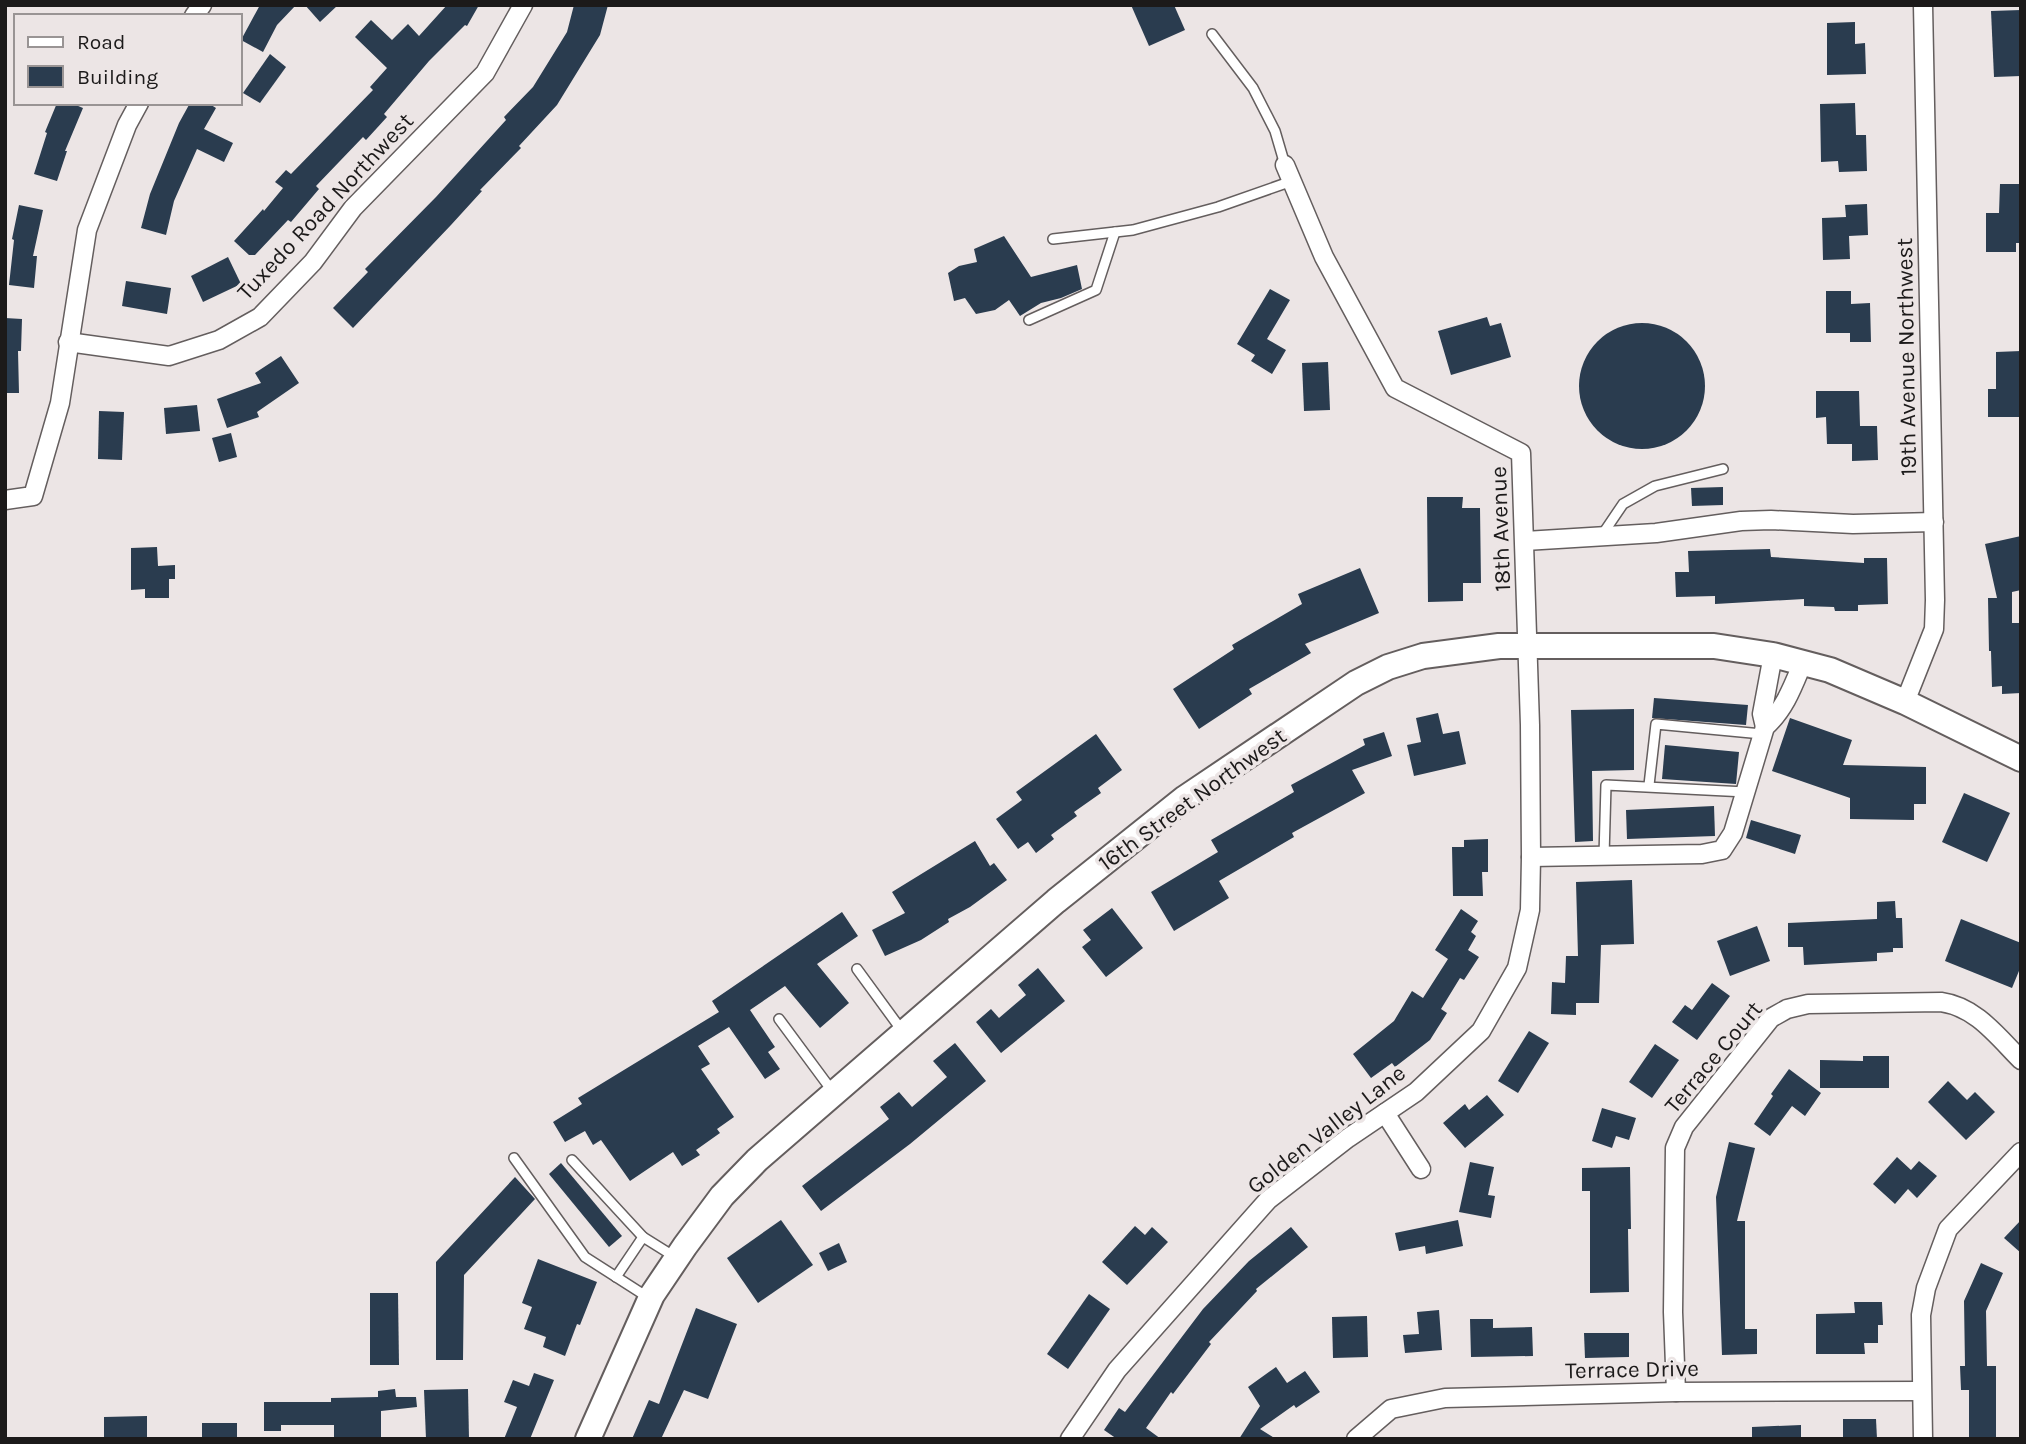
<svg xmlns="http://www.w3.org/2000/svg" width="2026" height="1444" font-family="Karla,sans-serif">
<rect width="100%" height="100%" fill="#ece5e5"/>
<g fill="#2a3c4f">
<polygon points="260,5 296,5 277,25 263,52 241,40"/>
<polygon points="305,5 338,5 320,22"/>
<polygon points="447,5 479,5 467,26 465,25 429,61 384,114 387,117 366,140 363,137 316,186 319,189 291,222 288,220 255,255 249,255 234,241 263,209 264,211 283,188 275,182 286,170 291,174 373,90 370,87 387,68 355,37 371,20 392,40 408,24 419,36"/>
<polygon points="574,5 608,5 600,35 557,105 519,146 521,148 480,190 482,191 451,225 353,328 333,308 368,272 365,269 436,197 506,120 504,117 533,87 567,32"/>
<polygon points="1131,5 1174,5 1185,30 1149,46"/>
<polygon points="2021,10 2021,76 1994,77 1991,11"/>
<polygon points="1855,22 1855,44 1865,43 1866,74 1827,75 1827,23"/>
<polygon points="270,54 286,67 260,103 243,93"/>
<polygon points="57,103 71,103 83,108 65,151 67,151 57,181 34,174 47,133 45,132"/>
<polygon points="190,103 208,103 216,108 204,129 233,143 224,162 197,149 174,201 166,235 141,228 150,194 179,123"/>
<polygon points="1855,103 1856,135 1866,135 1867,171 1839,172 1838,161 1821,162 1820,104"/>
<polygon points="2000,184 2021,184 2021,243 2016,243 2016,252 1986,252 1986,213 1999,213"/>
<polygon points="1867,204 1868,235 1849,236 1850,259 1823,260 1822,218 1846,217 1845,205"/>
<polygon points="19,205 43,210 33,256 37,256 34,288 9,285 14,240 12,239"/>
<polygon points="1004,236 1031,277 1077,265 1082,289 1061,298 1041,303 1020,316 1009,300 995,310 976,314 965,298 954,301 948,273 959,266 977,262 974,249"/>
<polygon points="228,257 241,284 203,302 191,276"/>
<polygon points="126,281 171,288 167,314 122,306"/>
<polygon points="1270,289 1290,300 1267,339 1286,350 1272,374 1251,361 1255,355 1237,344"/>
<polygon points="1826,291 1851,291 1851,304 1870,303 1871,342 1850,342 1850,333 1826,333"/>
<polygon points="1487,317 1490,326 1501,323 1511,357 1451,375 1438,331"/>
<polygon points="5,318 22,319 21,351 18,351 19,393 5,393"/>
<circle cx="1642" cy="386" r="63"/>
<polygon points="2021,351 2021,417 1988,417 1988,389 1996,389 1996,352"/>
<polygon points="281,356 299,383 257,412 259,417 227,428 217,399 261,383 255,373"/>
<polygon points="1328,362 1330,410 1304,411 1302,363"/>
<polygon points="1816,391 1859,391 1860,426 1877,426 1878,460 1852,461 1852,444 1827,444 1826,417 1816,418"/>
<polygon points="197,405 200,431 166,434 164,408"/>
<polygon points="99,411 124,412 122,460 98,459"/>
<polygon points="231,433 237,457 219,462 212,438"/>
<polygon points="1723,487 1723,505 1692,506 1691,488"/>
<polygon points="1427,497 1463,497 1462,508 1480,508 1481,583 1463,583 1463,601 1428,602"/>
<polygon points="2021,536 2021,590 2012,592 2012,623 2021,623 2021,693 2002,694 2002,686 1992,687 1991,651 1989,651 1988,598 1997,598 1985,544"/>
<polygon points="157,547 158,566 175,565 175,579 169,579 169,598 145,598 145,589 131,590 131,548"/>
<polygon points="1770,549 1771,557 1864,563 1864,558 1887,558 1888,604 1858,605 1858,611 1835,611 1834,607 1804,606 1804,599 1715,604 1715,596 1676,597 1675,572 1689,572 1688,551"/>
<polygon points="1360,568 1379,613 1305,644 1311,653 1249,689 1252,694 1199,729 1173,689 1234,649 1232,645 1302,604 1298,594"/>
<polygon points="1654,698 1748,705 1746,725 1652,718"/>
<polygon points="1634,709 1634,770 1592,771 1593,841 1575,842 1571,710"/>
<polygon points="1438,713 1443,734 1459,731 1466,764 1414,776 1407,745 1421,742 1416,718"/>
<polygon points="1790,718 1852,740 1843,765 1926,767 1926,804 1914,804 1914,820 1850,819 1850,798 1772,771"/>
<polygon points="1384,732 1392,756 1352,770 1365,793 1292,833 1294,837 1219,881 1229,898 1174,931 1151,892 1218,852 1211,840 1294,792 1291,785 1365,745 1363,739"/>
<polygon points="1096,734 1122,770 1098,788 1101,793 1074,812 1077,816 1051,835 1054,839 1036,853 1028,842 1018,849 996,819 1022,800 1016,792"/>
<polygon points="1665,745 1739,752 1736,784 1662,779"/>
<polygon points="1964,793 2010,813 1987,862 1942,842"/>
<polygon points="1714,806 1715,836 1627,839 1626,810"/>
<polygon points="1751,820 1801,835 1795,854 1746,838"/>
<polygon points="1488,839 1488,872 1482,872 1483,896 1453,896 1452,847 1464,847 1464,840"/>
<polygon points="975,841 990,866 994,863 1007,880 970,907 948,919 949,922 921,940 885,956 872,930 905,913 892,892"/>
<polygon points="1632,880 1634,944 1601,945 1599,1003 1576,1003 1576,1015 1551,1014 1552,982 1565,983 1566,956 1578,956 1576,882"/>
<polygon points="1895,901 1896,918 1902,918 1903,948 1893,948 1893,952 1877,953 1877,961 1804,965 1803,947 1788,947 1788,923 1877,919 1877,902"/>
<polygon points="1112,908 1143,948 1106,977 1082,947 1091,940 1083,930"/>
<polygon points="1461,909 1478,921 1471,932 1476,936 1468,950 1479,957 1464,980 1460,978 1441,1009 1447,1013 1430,1040 1395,1067 1392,1063 1371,1078 1353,1054 1394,1021 1412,991 1423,998 1448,959 1435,950"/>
<polygon points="842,912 858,936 817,964 849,1003 820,1028 785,986 750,1010 775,1047 768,1052 780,1069 765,1079 729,1027 698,1046 710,1064 701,1069 734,1117 717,1129 720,1133 696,1150 700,1155 682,1166 673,1152 630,1181 601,1140 593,1145 585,1131 565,1142 553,1122 582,1104 578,1098 719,1012 712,1001"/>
<polygon points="1961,919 2021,943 2021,966 2012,988 1945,961"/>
<polygon points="1757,926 1770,961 1730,976 1717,941"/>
<polygon points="1038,968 1065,1001 1001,1053 976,1022 991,1009 999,1018 1026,995 1018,985"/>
<polygon points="1712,983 1730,996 1697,1040 1672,1022 1685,1005 1692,1010"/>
<polygon points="1529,1031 1549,1043 1518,1093 1498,1081"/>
<polygon points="955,1043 986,1081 910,1144 821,1211 802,1186 889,1119 880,1107 899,1092 912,1107 947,1077 933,1061"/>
<polygon points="1655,1044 1679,1060 1652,1098 1629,1082"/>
<polygon points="1863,1056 1889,1056 1889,1088 1820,1088 1820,1060 1863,1061"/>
<polygon points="1789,1069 1821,1093 1805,1116 1792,1106 1770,1136 1754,1124 1773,1096 1771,1094"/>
<polygon points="1948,1081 1967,1100 1975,1092 1995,1112 1966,1140 1928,1102"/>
<polygon points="1487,1095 1504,1115 1465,1148 1443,1123 1465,1104 1469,1110"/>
<polygon points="1602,1108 1636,1118 1629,1140 1616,1136 1612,1148 1592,1141"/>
<polygon points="1729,1142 1755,1148 1737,1221 1745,1221 1745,1329 1757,1329 1757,1354 1722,1355 1716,1197"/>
<polygon points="1897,1157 1911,1170 1919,1161 1937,1176 1917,1198 1908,1189 1895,1204 1873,1184"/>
<polygon points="1470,1162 1494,1167 1488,1195 1495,1196 1491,1218 1459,1212"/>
<polygon points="561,1163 622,1236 609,1247 549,1174"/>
<polygon points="1630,1167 1631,1229 1628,1229 1629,1292 1590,1293 1590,1191 1582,1191 1582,1168"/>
<polygon points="515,1177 535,1199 464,1275 463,1360 436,1360 436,1262"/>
<polygon points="781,1220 813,1265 758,1303 727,1258"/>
<polygon points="1458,1220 1463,1246 1426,1254 1425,1246 1399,1251 1395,1233"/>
<polygon points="2021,1220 2021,1253 2004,1238"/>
<polygon points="1135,1226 1145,1235 1152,1227 1168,1242 1127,1285 1102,1262"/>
<polygon points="1291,1227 1308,1247 1256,1289 1257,1291 1209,1342 1211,1344 1173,1394 1171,1392 1146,1428 1161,1439 1117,1439 1104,1430 1119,1408 1125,1412 1203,1309 1249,1261"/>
<polygon points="839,1243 847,1262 828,1271 819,1253"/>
<polygon points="538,1259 597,1282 580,1325 577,1324 565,1356 543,1347 546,1337 524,1329 532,1307 522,1303"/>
<polygon points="1981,1263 2003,1273 1986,1311 1987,1366 1996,1366 1996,1439 1969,1439 1969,1390 1961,1390 1960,1366 1965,1366 1964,1301"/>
<polygon points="370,1293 398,1293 399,1365 370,1365"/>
<polygon points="1089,1294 1110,1309 1068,1369 1047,1354"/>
<polygon points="1854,1302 1882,1302 1883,1325 1878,1325 1878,1343 1864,1343 1865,1354 1816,1354 1816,1314 1855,1313"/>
<polygon points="696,1308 737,1324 708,1399 684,1390 661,1439 632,1439 649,1400 659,1404"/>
<polygon points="1439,1310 1442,1350 1405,1353 1403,1335 1419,1334 1417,1312"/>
<polygon points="1367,1316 1368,1357 1333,1358 1332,1317"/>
<polygon points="1470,1319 1493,1319 1493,1328 1532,1327 1533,1356 1471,1357"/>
<polygon points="1584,1333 1629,1333 1629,1357 1585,1358"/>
<polygon points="1276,1367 1287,1383 1305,1371 1320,1392 1296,1408 1294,1405 1260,1429 1276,1439 1239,1439 1260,1406 1248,1387"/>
<polygon points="534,1373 554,1380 530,1439 504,1439 517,1407 504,1402 513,1380 529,1386"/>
<polygon points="395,1389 396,1397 416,1397 417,1407 381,1411 381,1439 334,1439 334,1425 281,1425 281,1431 264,1431 264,1402 331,1402 331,1398 378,1397 378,1391"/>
<polygon points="468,1389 469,1439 426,1439 424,1390"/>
<polygon points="147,1416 147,1439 104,1439 104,1417"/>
<polygon points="1843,1419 1876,1419 1877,1439 1843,1439"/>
<rect x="202" y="1423" width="35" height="16"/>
<polygon points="1801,1425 1801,1439 1752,1439 1752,1427"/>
</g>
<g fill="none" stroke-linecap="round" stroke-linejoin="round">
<g stroke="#645e5e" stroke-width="12">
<g id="lane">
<polyline points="1212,34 1253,88 1275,131 1285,165"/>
<polyline points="1053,239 1133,230 1218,207 1292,181"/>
<polyline points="1029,320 1096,290 1115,232"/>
<polyline points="1602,535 1623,504 1655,486 1723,469"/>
<polyline points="1649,785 1656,724 1762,734"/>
<polyline points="1604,856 1606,785 1746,792"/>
<polyline points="857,969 903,1032"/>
<polyline points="779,1019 833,1092"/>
<polyline points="514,1158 585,1257 649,1298"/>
<polyline points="572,1160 643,1237"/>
<polyline points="616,1277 643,1237 675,1257"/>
</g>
</g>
<g stroke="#645e5e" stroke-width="21">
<g id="street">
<polyline points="194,16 202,5"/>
<polyline points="68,342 169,356 219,340 260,317 313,262 353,208 485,73 523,5"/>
<polyline points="5,500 33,496 60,403 87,230 127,125 139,103"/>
<polyline points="1525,541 1656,533 1741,521 1771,520 1853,524 1934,522"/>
<polyline points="1905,702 1934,629 1935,600 1923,5"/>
<polyline points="1765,727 1762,714 1773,655"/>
<path d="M1531,857L1702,854L1722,850L1733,833L1765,727C1785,709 1793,686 1803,662"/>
<polyline points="1385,1113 1421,1169"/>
<path d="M1676,1392L1673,1312L1675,1148L1684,1127L1771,1018L1787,1009L1808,1004L1941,1002C1976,1007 1997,1036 2021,1060"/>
<polyline points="1070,1439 1117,1370 1268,1200 1348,1138 1416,1092 1481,1031 1517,968 1530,910 1531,857 1530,725 1521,453 1395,388 1324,257 1285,165"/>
<polyline points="1356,1439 1391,1409 1445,1398 1676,1392 1921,1391"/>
<polyline points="1923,1439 1921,1315 1926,1288 1948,1229 2021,1152"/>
</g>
</g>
<g stroke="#645e5e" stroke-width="28">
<polyline id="secondary" points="588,1439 652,1295 685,1246 722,1196 757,1160 1056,901 1185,798 1356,683 1388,667 1423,656 1499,646 1714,646 1773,655 1830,670 1905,702 2021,759"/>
</g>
<use href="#lane" stroke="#fff" stroke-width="9"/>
<use href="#street" stroke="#fff" stroke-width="18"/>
<use href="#secondary" stroke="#fff" stroke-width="24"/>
</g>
<g text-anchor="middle" stroke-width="7" stroke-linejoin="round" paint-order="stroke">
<g font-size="23" fill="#1c1a1a" stroke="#ece5e5">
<text transform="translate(325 206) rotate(-47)" y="8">Tuxedo Road Northwest</text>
<text transform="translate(1906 357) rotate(-91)" y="8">19th Avenue Northwest</text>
<text transform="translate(1500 529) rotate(-92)" y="8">18th Avenue</text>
<text transform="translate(1192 799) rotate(-36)" y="8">16th Street Northwest</text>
<text transform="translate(1713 1057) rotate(-50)" y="8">Terrace Court</text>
<text transform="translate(1326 1129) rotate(-38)" y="8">Golden Valley Lane</text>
<text transform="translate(1632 1369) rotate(-1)" y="8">Terrace Drive</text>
</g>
</g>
<rect width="2026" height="1444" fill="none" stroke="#1c1a1a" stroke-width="14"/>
<rect x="14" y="14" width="228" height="91" fill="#ece5e5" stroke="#999494" stroke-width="2"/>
<rect x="28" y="37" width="35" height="10" fill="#ffffff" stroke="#999494" stroke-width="2"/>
<text x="77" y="49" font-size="21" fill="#1c1a1a">Road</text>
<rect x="28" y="66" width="35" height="21" fill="#2a3c4f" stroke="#999494" stroke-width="2"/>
<text x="77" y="84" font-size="21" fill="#1c1a1a">Building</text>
</svg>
